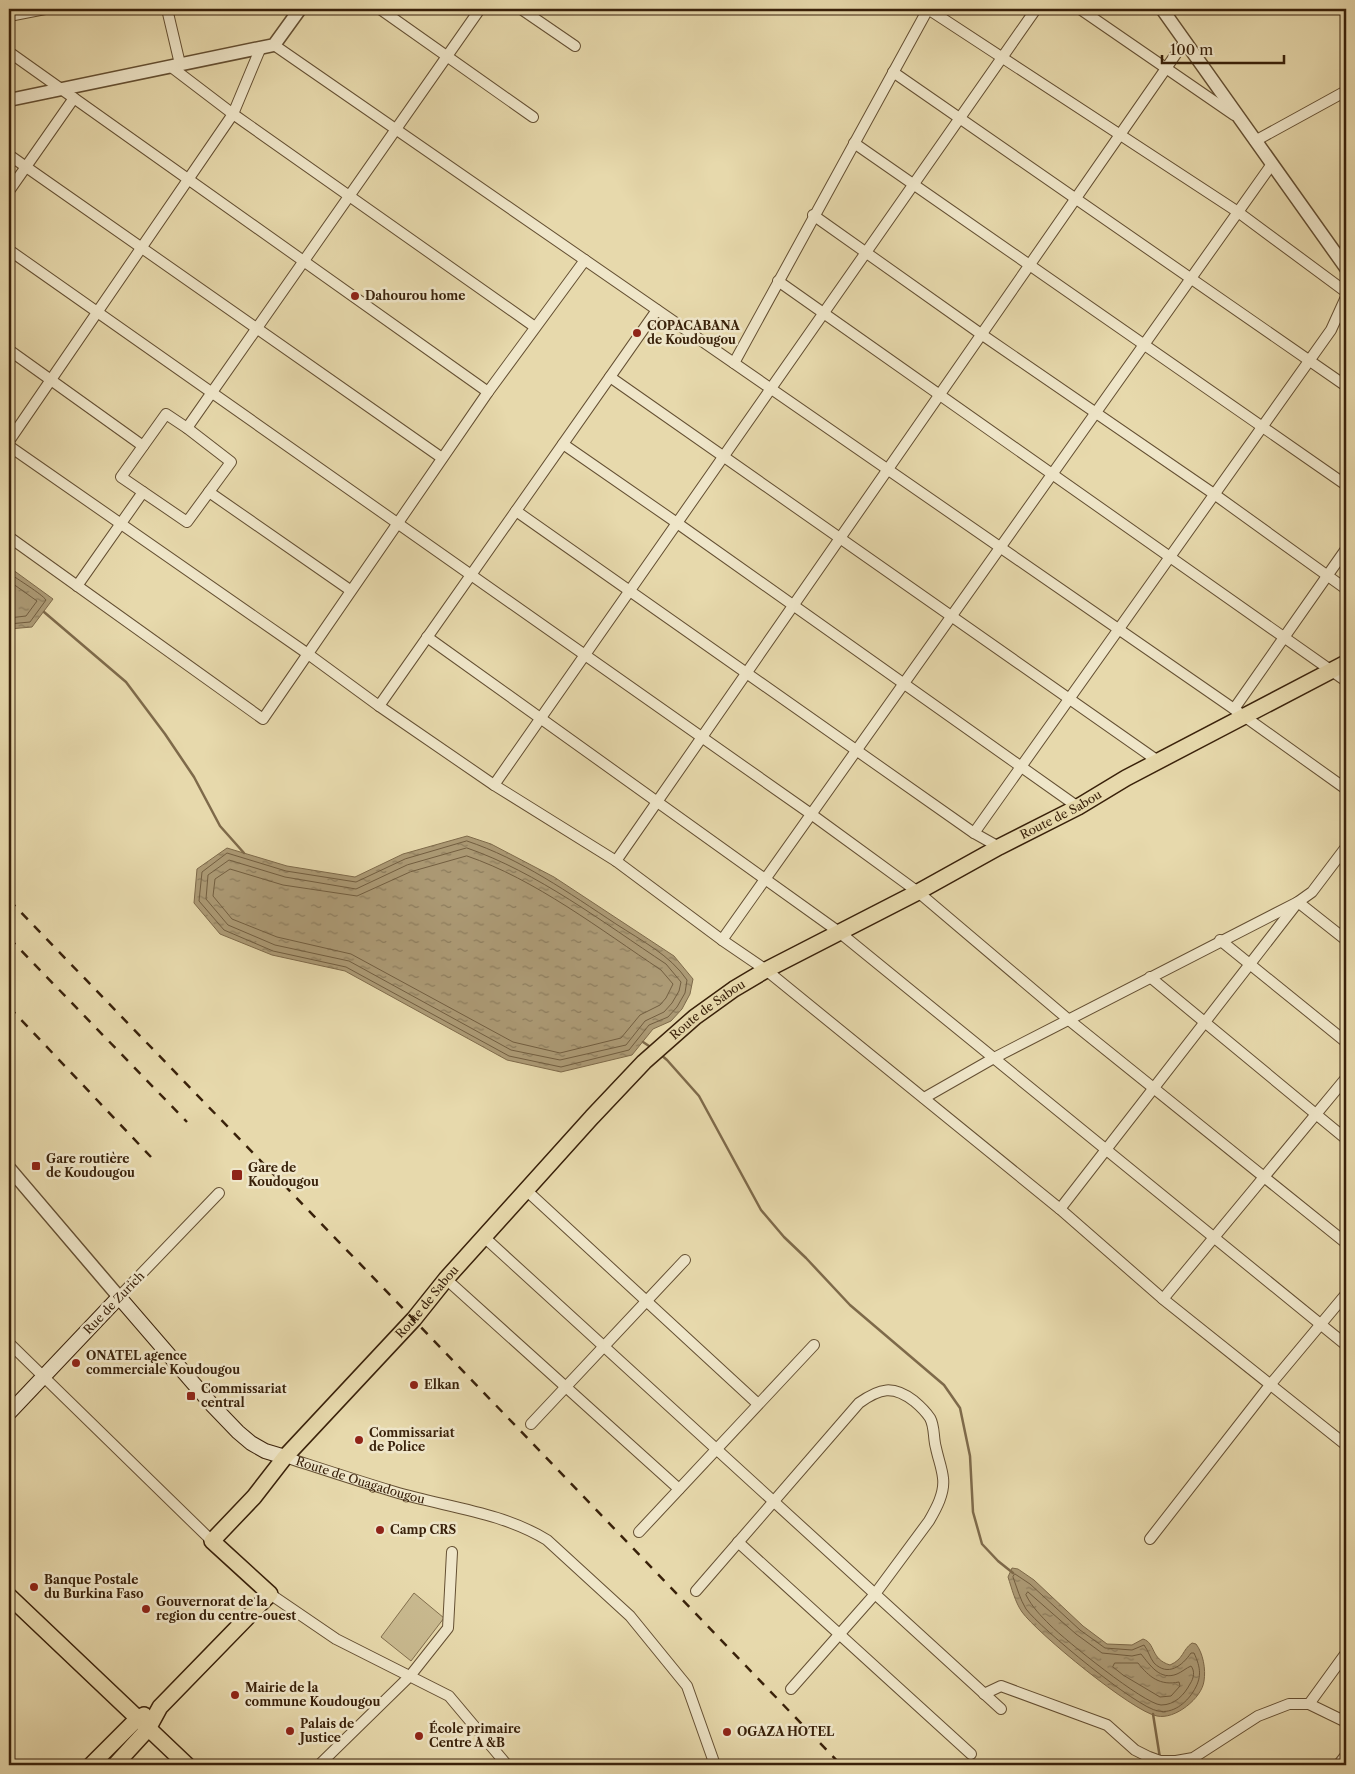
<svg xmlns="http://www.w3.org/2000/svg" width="1355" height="1774" font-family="'Libre Caslon Text',serif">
<defs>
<pattern id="water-ripples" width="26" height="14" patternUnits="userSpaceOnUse" patternTransform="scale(1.25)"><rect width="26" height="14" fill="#ac9a75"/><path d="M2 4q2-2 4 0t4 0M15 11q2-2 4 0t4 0" fill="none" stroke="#8d7d5e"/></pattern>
</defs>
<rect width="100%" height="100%" fill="#e7d9ac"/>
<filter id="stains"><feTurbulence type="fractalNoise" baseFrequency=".004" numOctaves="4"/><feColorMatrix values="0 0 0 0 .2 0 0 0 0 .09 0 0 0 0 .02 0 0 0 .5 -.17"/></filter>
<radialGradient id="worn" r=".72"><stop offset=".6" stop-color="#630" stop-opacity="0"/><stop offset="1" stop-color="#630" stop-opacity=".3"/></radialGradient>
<polygon fill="#c9ba90" stroke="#816e4d" points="414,1593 444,1618 411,1661 381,1637"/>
<g fill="url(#water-ripples)" stroke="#7e6a4a">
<polygon points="9,567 53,599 32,627 9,629"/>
<polygon points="467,836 491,844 554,877 674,956 693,979 690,994 682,1009 671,1021 653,1029 632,1055 561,1072 507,1060 345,971 272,955 220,934 194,903 197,869 227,848 287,866 355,877 403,854"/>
<path d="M1012,1568L1018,1569L1034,1580L1083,1626L1107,1644L1132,1645L1143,1639C1156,1643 1150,1659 1170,1665C1184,1659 1182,1650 1192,1643L1196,1644C1203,1653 1206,1669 1204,1681C1202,1698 1175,1720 1157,1716C1133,1712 1037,1633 1022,1612C1015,1602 1012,1589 1008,1577Z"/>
</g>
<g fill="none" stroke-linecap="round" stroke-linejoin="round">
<g stroke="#725e40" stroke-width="1">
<path d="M9,573C17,579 42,594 46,600L30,622L9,624"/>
<polyline points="9,581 37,601 26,616 9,618"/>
<path d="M467,841C521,859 569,893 616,924C642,941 670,955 687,980L685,993L677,1007L668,1017L649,1025L629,1050L561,1067L509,1056L346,967L273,951L224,930L199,901L202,872L227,853L286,871L356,882L405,859Z"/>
<path d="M467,848C537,872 604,923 666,964L681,982L679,991L672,1003L664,1012L645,1021L626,1045L560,1060L511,1050L349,961L275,945L228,925L206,899L208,875L229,860L285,877L356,889L407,865Z"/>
<path d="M467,856C535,879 601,930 661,970L673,984L666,998L660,1005L640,1015L621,1038L560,1053L513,1042L351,954L277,937L232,919L213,896L215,879L230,869L283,885L357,896L410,872Z"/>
<path d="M1015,1574L1030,1584L1080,1630L1105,1648L1132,1650L1144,1645C1148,1650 1150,1658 1154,1663C1168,1677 1182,1666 1191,1653H1194C1201,1668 1202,1678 1193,1692C1186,1703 1173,1714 1158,1711C1137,1708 1040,1628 1026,1609C1020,1599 1017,1588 1013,1577Z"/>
<path d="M1028,1592L1076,1634L1102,1653L1132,1656L1141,1654C1150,1665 1160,1681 1177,1674C1182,1672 1186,1668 1191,1666C1195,1671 1194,1678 1190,1684C1184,1695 1175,1705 1161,1705C1144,1704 1065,1640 1050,1625C1041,1616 1032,1607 1026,1595Z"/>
<path d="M1115,1663H1138C1149,1677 1160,1686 1179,1682L1180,1686L1171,1696L1160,1697L1123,1675L1113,1667Z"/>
</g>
<g stroke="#7e6a4a" stroke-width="2.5">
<polyline points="44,612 126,682 165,734 194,777 220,826 244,853"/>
<polyline points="643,1042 652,1048"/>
<polyline points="660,1054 667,1060 699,1096 761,1210 784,1237 806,1258 850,1305 944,1385 960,1408 970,1456 973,1512 982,1544 998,1561 1013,1573"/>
<polyline points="1153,1714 1160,1758"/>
</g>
<g stroke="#644f32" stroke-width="12">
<g id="minor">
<polyline points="167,9 180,64"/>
<polyline points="380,9 533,117"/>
<polyline points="521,9 575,46"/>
<polyline points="928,9 1238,212 1346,292"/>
<polyline points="1080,9 1234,115"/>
<polyline points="9,16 45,9"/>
<polyline points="274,45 1234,709 1346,789"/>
<polyline points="9,52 488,392"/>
<polyline points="170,66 233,114 535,327"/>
<polyline points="893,72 1346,386"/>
<polyline points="1255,141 1346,91"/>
<polyline points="854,143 1346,485"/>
<polyline points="9,155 442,458"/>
<polyline points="9,191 74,98"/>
<polyline points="813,215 981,334 1214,494 1346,589"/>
<polyline points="9,250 811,814 918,892 1069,1020 1346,1243"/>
<polyline points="778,281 1346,681"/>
<polyline points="9,350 143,446"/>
<polyline points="734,363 928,9"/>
<polyline points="610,377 1158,761"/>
<polygon points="166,414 187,428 231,462 187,522 121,477"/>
<polyline points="187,428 480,9"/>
<polyline points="9,441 233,114 261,47"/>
<polyline points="563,444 677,523 1078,807"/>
<polyline points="9,446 308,654 379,706 494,785 616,861 722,940 766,970 1060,1209 1163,1299 1346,1445"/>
<polyline points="209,492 350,590"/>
<polyline points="516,511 974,833 999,847"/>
<polyline points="9,537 263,719 488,392 585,260"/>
<polyline points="77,586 143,492"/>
<polyline points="427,637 839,932 1346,1345"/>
<polyline points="379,706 657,310"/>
<polyline points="1234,709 1346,549"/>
<polyline points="494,785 1036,9"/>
<polyline points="974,833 1331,330 1346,297"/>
<polyline points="616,861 1185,41"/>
<polyline points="722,940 1272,164"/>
<polyline points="1220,940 1346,1042"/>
<polyline points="1150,977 1346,1139"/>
<polyline points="924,1098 994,1058 1298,902 1346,940"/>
<polyline points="526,1190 758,1404"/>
<polyline points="1060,1209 1298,902 1312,892 1346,847"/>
<polyline points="484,1237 1001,1709"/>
<polyline points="446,1279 679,1489"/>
<polyline points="119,1297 219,1193"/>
<polyline points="1163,1299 1346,1078"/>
<polyline points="9,1343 212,1541"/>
<polyline points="531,1424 685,1260"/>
<path id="s1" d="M285,1457C322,1469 358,1481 395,1492C445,1507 502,1512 547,1540L630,1616L687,1686L715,1765"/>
<polyline points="639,1532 814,1345"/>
<polyline points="1150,1539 1270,1385 1346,1294"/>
<polyline points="738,1542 971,1754"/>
<path d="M696,1591L859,1403C880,1388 893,1385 914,1401C920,1406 926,1412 930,1418C935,1427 933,1438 936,1448C938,1458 942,1468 943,1478C945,1493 936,1509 929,1521L875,1594L791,1689"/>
<polyline points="270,1594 336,1639 449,1696 507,1765"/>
<polyline points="984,1694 1001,1686 1107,1725 1135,1750 1149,1757 1160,1761 1176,1761 1193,1758 1258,1716 1289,1704 1309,1704 1346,1722"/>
<polyline points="1309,1704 1346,1653"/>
<polyline points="319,1765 410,1676 448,1628 452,1552"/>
<polyline points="1338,1765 1346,1755"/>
</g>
</g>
<g stroke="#644f32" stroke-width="15">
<g id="tertiary">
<polyline points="1162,9 1346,268"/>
<polyline points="9,100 274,45 300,9"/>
<polyline points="9,1168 119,1297"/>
</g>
</g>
<g stroke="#39210a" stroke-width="16">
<polyline id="secondary" points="9,1413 119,1297 213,1406 238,1432 251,1443 265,1451 285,1457"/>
</g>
<g stroke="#39210a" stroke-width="18">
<g id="primary">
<polyline points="9,1596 187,1765"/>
<polyline points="91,1765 137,1719 144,1715"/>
<path id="s2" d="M115,1765L148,1729L160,1707L270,1594L212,1541L254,1497L285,1457L414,1319L446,1279L592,1117L644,1062L695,1017L734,989L766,970L918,892L999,847L1078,807L1126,778L1346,663"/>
</g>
</g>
<use href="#minor" stroke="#efe6c9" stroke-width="10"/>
<use href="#tertiary" stroke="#efe6c9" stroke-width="12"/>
<use href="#secondary" stroke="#efe6c9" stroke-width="14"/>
<use href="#primary" stroke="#e7d9ac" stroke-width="15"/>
<g stroke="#39210a" stroke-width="2.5" stroke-dasharray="9 9" stroke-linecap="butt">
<polyline points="9,900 392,1297 841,1765"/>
<polyline points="9,938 187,1122"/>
<polyline points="9,1007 151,1157"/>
</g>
</g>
<g fill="#8f2418" stroke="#efe6c9" stroke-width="2">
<circle cx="355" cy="296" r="5"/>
<circle cx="637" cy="333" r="5"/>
<rect x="31" y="1161" width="10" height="10" rx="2.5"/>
<rect x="231" y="1169" width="12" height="12" rx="2.5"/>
<circle cx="76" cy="1363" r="5"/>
<circle cx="414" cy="1385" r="5"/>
<rect x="186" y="1391" width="10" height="10" rx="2.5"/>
<circle cx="359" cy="1440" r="5"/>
<circle cx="380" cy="1530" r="5"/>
<circle cx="34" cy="1587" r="5"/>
<circle cx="146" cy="1609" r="5"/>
<circle cx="235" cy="1695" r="5"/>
<circle cx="290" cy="1731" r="5"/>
<circle cx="727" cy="1732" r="5"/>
<circle cx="419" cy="1736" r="5"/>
</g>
<g text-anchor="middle" stroke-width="5" stroke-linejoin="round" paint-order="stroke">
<g font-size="12" font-weight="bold" fill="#39210a" stroke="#efe6c9" text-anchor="start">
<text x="365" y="300">Dahourou home</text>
<text x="647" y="330">COPACABANA<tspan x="647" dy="14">de Koudougou</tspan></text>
<text x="46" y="1163">Gare routière<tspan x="46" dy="14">de Koudougou</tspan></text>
<text x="248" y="1172">Gare de<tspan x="248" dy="14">Koudougou</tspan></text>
<text x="86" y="1360">ONATEL agence<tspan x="86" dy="14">commerciale Koudougou</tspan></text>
<text x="424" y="1389">Elkan</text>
<text x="201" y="1393">Commissariat<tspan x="201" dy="14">central</tspan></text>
<text x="369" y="1437">Commissariat<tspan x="369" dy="14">de Police</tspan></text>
<text x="390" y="1534">Camp CRS</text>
<text x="44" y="1584">Banque Postale<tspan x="44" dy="14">du Burkina Faso</tspan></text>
<text x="156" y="1606">Gouvernorat de la<tspan x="156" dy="14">region du centre-ouest</tspan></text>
<text x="245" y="1692">Mairie de la<tspan x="245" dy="14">commune Koudougou</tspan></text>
<text x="300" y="1728">Palais de<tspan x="300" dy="14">Justice</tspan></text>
<text x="429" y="1733">École primaire<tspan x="429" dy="14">Centre A &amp;B</tspan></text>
<text x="737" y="1736">OGAZA HOTEL</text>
</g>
<g font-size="12" fill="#39210a" stroke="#efe6c9">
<text dy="4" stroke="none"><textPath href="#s2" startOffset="1442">Route de Sabou</textPath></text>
<text dy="4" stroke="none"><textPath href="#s2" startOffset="1038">Route de Sabou</textPath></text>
<text dy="4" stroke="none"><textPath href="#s2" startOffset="632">Route de Sabou</textPath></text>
<text transform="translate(114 1303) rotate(-46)" y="4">Rue de Zurich</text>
<text dy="4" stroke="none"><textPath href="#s1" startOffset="79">Route de Ouagadougou</textPath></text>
</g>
</g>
<rect width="1355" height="1774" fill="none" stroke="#e7d9ac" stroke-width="30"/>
<rect x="10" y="10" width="1335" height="1754" fill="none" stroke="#39210a" stroke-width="2.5"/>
<rect x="15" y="15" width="1325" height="1744" fill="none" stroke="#39210a"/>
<path d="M1162 55v8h122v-8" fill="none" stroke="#39210a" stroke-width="2.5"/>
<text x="1170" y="55" font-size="15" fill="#39210a" stroke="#efe6c9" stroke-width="4" paint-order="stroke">100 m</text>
<rect width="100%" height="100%" filter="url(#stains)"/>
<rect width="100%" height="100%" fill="url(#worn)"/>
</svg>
